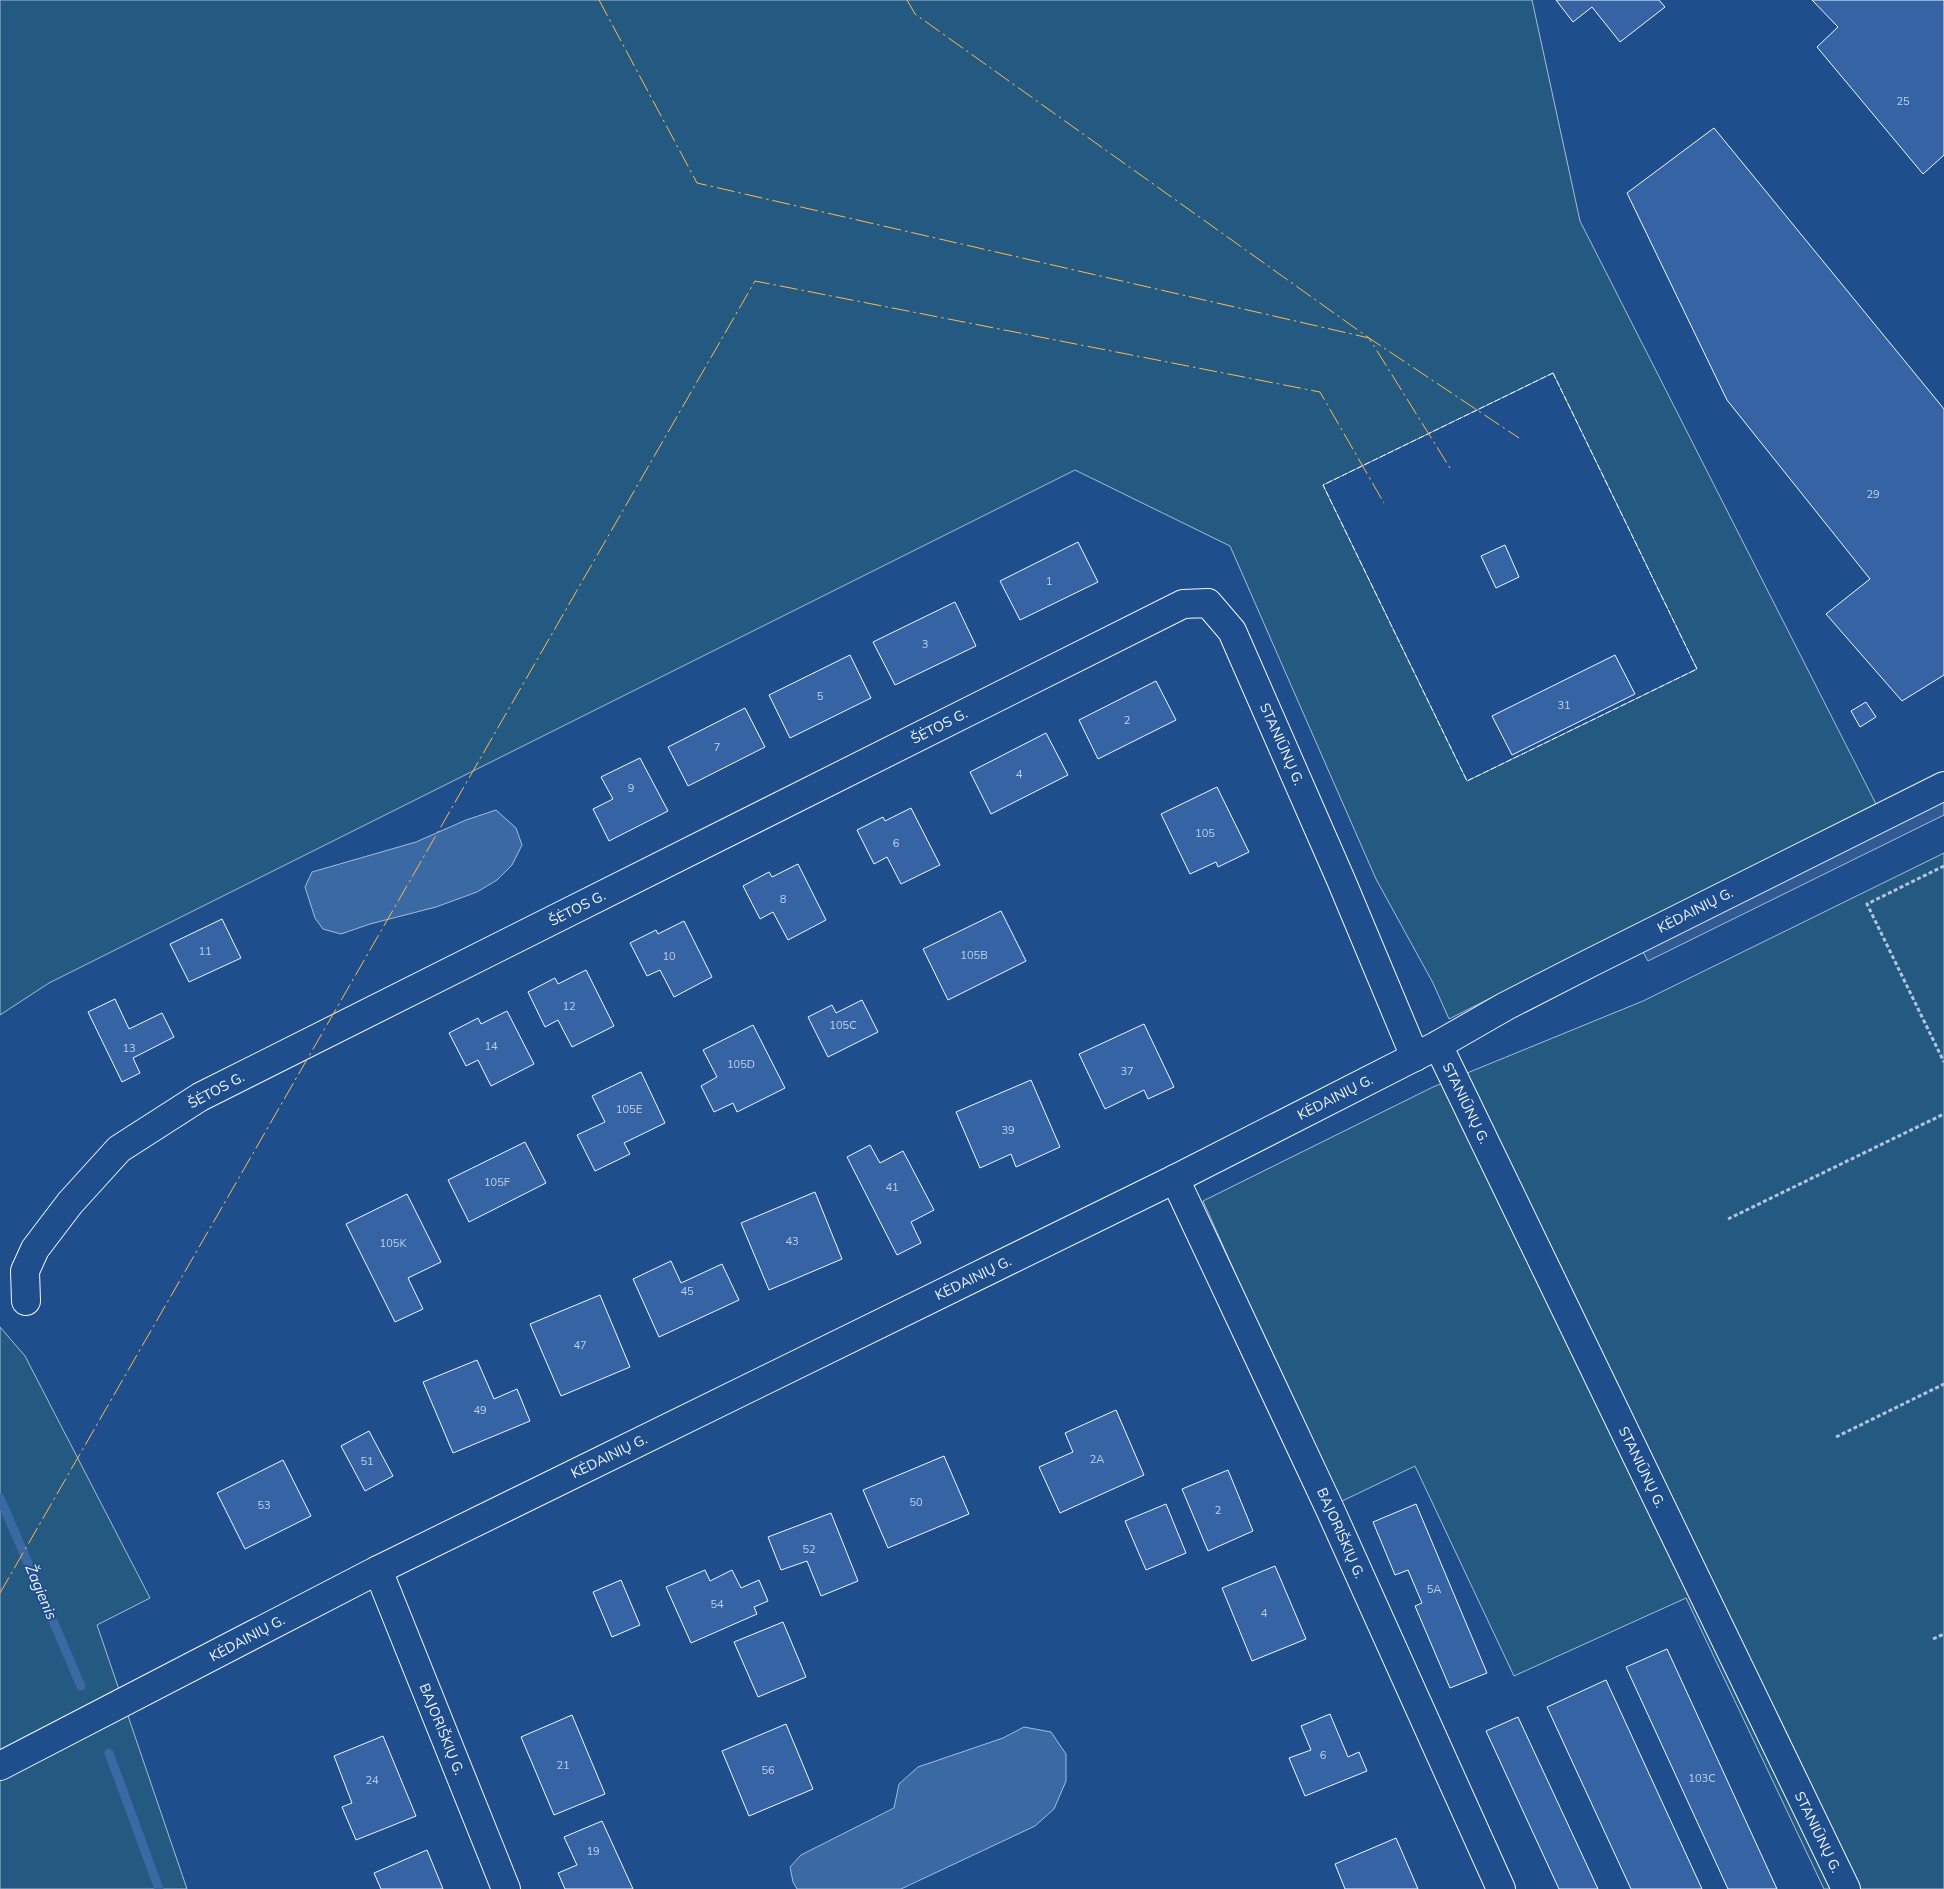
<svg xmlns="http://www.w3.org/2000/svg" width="1944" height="1889" font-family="Mulish,sans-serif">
<rect width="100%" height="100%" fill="#1f4e8c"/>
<g fill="#245a82" stroke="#a8bbd7" fill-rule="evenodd">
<path d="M0,0H1532L1580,221L1876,804L1449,1019L1433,983L1376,879L1230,546L1075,470L49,983L0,1015ZM1553,373L1697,669L1467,781L1323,485Z"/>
<polygon points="1944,853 1944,1889 1824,1889 1686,1598 1514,1676 1415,1466 1338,1503 1203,1201 1433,1087 1643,1001"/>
<polygon points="0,1327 25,1356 150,1598 97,1625 187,1889 0,1889"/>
</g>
<polygon fill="#305b95" stroke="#a8bbd7" points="1944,801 1944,815 1648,961 1642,950"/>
<g fill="#3b69a3" stroke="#a8bbd7">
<polygon points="496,810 516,828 522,845 512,865 497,880 477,892 436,907 370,924 341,934 323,929 315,918 305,887 312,872 416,842 466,820"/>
<polygon points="1024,1727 1051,1732 1066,1754 1066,1781 1054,1809 1035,1826 901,1889 797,1889 793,1882 790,1867 801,1855 894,1808 899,1784 918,1767 1003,1738"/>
</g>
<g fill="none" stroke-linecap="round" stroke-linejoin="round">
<g stroke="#3b69a3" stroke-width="9">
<polyline points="0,1498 81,1686"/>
<polyline points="109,1753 159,1889"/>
</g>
</g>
<g fill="#3563a3" stroke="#f2f6ff">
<polygon points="1556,0 1659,0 1665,7 1620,42 1592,7 1573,22"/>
<polygon points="1812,0 1944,0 1944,155 1923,174 1817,47 1838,27"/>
<polygon points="1714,128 1944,409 1944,675 1902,701 1826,614 1870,579 1727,400 1627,193"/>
<polygon points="1078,542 1098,582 1020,620 1000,581"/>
<polygon points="1505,545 1519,577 1496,588 1481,556"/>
<polygon points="955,602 976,646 895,685 873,642"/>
<polygon points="850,655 871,698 790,738 769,695"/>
<polygon points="1615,655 1635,694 1512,755 1492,716"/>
<polygon points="1156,681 1176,720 1098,759 1079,720"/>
<polygon points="1866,702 1876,717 1860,727 1851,711"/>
<polygon points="745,708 765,747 688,786 668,747"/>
<polygon points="1046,733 1068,775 991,814 970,772"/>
<polygon points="640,758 668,811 609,841 593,809 613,799 601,777"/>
<polygon points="1217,787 1249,852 1218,867 1216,862 1190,874 1161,814"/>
<polygon points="911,808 940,865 901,884 887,857 874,864 857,830 883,817 885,821"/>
<polygon points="798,864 826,920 788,940 773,912 760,919 743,886 769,872 772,877"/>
<polygon points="1001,911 1026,961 948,1000 923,949"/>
<polygon points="222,919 241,958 189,982 170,944"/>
<polygon points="684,921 712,977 674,997 660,970 647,976 630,943 656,930 658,934"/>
<polygon points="586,970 614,1026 572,1047 558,1020 545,1027 528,992 555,978 558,984"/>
<polygon points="115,999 129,1029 162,1013 174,1037 133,1058 140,1073 122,1082 88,1012"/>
<polygon points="862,1000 878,1032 828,1057 808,1017 832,1005 836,1013"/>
<polygon points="507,1011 534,1064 491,1086 478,1060 466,1066 449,1033 478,1018 481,1024"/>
<polygon points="1144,1024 1174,1087 1148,1099 1144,1090 1105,1109 1079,1054"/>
<polygon points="753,1025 785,1088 737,1112 733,1103 714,1112 701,1086 717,1077 703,1050"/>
<polygon points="641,1072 665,1123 624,1143 630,1154 595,1171 577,1135 605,1122 592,1096"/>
<polygon points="1031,1080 1060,1147 1016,1167 1011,1154 980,1168 956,1112"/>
<polygon points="525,1142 546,1183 469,1222 448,1180"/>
<polygon points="870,1145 880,1163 903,1151 934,1210 911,1222 921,1243 897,1255 847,1157"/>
<polygon points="815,1192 842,1259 769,1290 741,1223"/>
<polygon points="407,1194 441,1262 408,1278 423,1309 395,1322 346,1224"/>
<polygon points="671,1261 681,1283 722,1264 739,1300 659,1337 633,1279"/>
<polygon points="600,1295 630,1367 561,1396 530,1324"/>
<polygon points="477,1360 494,1399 517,1389 530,1421 453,1453 423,1382"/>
<polygon points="1116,1410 1144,1475 1060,1513 1039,1467 1073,1452 1065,1433"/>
<polygon points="369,1431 393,1476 365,1491 341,1446"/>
<polygon points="944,1456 969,1514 888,1548 863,1490"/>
<polygon points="283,1460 311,1516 245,1549 217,1493"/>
<polygon points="1228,1470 1253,1531 1208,1551 1182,1489"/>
<polygon points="1166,1504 1186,1553 1146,1570 1125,1521"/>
<polygon points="1416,1504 1487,1673 1450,1688 1415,1606 1422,1603 1408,1570 1395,1575 1373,1522"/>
<polygon points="831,1513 858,1581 821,1596 807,1561 781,1570 768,1537"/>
<polygon points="1275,1566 1306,1639 1252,1661 1222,1588"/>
<polygon points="705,1570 710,1581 732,1570 741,1588 759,1580 768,1601 754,1607 757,1614 691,1643 666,1587"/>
<polygon points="621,1580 640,1625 612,1637 593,1592"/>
<polygon points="783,1622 806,1677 758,1697 734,1642"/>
<polygon points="1667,1649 1777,1889 1728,1889 1626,1667"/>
<polygon points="1606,1680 1702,1889 1631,1889 1547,1707"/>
<polygon points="1330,1714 1348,1757 1359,1752 1367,1771 1305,1796 1289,1758 1311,1750 1301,1726"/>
<polygon points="572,1715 605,1794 554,1815 521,1737"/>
<polygon points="1518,1717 1598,1889 1559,1889 1486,1731"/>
<polygon points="786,1724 813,1789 749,1816 722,1751"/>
<polygon points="383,1736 416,1816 356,1840 342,1807 352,1803 334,1756"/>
<polygon points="602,1821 633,1889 565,1889 558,1873 577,1865 564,1837"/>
<polygon points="1396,1838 1418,1889 1345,1889 1335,1864"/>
<polygon points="427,1850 443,1889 381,1889 374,1873"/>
</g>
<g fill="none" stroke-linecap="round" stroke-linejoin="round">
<g stroke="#f2f6ff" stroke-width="30">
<g id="street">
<polyline points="1438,1045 1846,1889"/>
<polyline points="1175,1179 1329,1507 1501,1889"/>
<polyline points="26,1301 25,1271 35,1249 70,1203 119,1149 200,1097 1183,604 1208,603 1232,631 1341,880 1415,1057"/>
<polyline points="378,1570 506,1889"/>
<polyline points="0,1766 378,1570 1175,1179 1438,1045 1506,1006 1590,963 1944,786"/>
</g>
</g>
<g stroke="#b3c4dc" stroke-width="3" stroke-dasharray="4 2.5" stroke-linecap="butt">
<polyline points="1944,866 1867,904 1944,1062"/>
<polyline points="1728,1219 1944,1114"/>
<polyline points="1836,1437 1944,1384"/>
<polyline points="1933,1639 1944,1634"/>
</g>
<use href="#street" stroke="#1f4e8c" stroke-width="28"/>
<polygon stroke="#f2f6ff" stroke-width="1" stroke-dasharray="6 2.5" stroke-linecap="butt" points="1553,373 1697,669 1467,781 1323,485"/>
<g stroke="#ffb74d" stroke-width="1" stroke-dasharray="18 4 2.5 4" stroke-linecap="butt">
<polyline points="599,0 697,183 1369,338 1450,468"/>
<polyline points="907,0 915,14 1369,338 1519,438"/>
<polyline points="0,1593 755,281 1320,392 1384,503"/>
</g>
</g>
<g text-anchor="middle" stroke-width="4" stroke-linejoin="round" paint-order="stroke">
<g font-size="11" fill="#c3d1e8">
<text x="1903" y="105">25</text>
<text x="1873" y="498">29</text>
<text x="1049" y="585">1</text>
<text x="925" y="648">3</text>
<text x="820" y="700">5</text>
<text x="1564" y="709">31</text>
<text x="1127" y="724">2</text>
<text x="717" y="751">7</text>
<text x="1019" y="778">4</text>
<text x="631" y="792">9</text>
<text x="1205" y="837">105</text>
<text x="896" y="847">6</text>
<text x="783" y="903">8</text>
<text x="205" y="955">11</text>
<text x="974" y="959">105B</text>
<text x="669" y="960">10</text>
<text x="569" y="1010">12</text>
<text x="843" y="1029">105C</text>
<text x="491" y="1050">14</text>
<text x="129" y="1052">13</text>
<text x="741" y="1068">105D</text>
<text x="1127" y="1075">37</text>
<text x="629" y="1113">105E</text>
<text x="1008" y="1134">39</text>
<text x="497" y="1186">105F</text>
<text x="892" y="1191">41</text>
<text x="792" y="1245">43</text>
<text x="393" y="1247">105K</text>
<text x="687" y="1295">45</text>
<text x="580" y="1349">47</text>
<text x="480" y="1414">49</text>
<text x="1097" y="1463">2A</text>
<text x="367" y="1465">51</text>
<text x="916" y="1506">50</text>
<text x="264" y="1509">53</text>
<text x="1218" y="1514">2</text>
<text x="809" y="1553">52</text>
<text x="1434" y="1593">5A</text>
<text x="717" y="1608">54</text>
<text x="1264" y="1617">4</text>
<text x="1323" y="1759">6</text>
<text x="563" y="1769">21</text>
<text x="768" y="1774">56</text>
<text x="1702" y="1782">103C</text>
<text x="372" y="1784">24</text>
<text x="593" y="1855">19</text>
</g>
<g font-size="14" fill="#f2f6ff" stroke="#1f4e8c">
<text transform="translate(939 726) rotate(-27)" y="5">ŠĖTOS G.</text>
<text transform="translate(1282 744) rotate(66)" y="5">STANIŪNŲ G.</text>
<text transform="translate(577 908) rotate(-27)" y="5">ŠĖTOS G.</text>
<text transform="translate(1695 910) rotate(-27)" y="5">KĖDAINIŲ G.</text>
<text transform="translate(216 1090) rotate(-28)" y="5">ŠĖTOS G.</text>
<text transform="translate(1335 1097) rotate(-27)" y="5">KĖDAINIŲ G.</text>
<text transform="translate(1466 1103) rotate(64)" y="5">STANIŪNŲ G.</text>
<text transform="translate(973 1278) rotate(-26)" y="5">KĖDAINIŲ G.</text>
<text transform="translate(609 1456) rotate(-26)" y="5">KĖDAINIŲ G.</text>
<text transform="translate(1642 1467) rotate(64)" y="5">STANIŪNŲ G.</text>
<text transform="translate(1341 1533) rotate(66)" y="5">BAJORIŠKIŲ G.</text>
<text transform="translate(247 1638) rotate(-28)" y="5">KĖDAINIŲ G.</text>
<text transform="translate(442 1729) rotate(68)" y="5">BAJORIŠKIŲ G.</text>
<text transform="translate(1818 1832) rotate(64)" y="5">STANIŪNŲ G.</text>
</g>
<g font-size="15" font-style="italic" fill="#f2f6ff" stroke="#1f4e8c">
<text transform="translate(41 1592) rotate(67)" y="5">Žagienis</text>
</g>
</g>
</svg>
